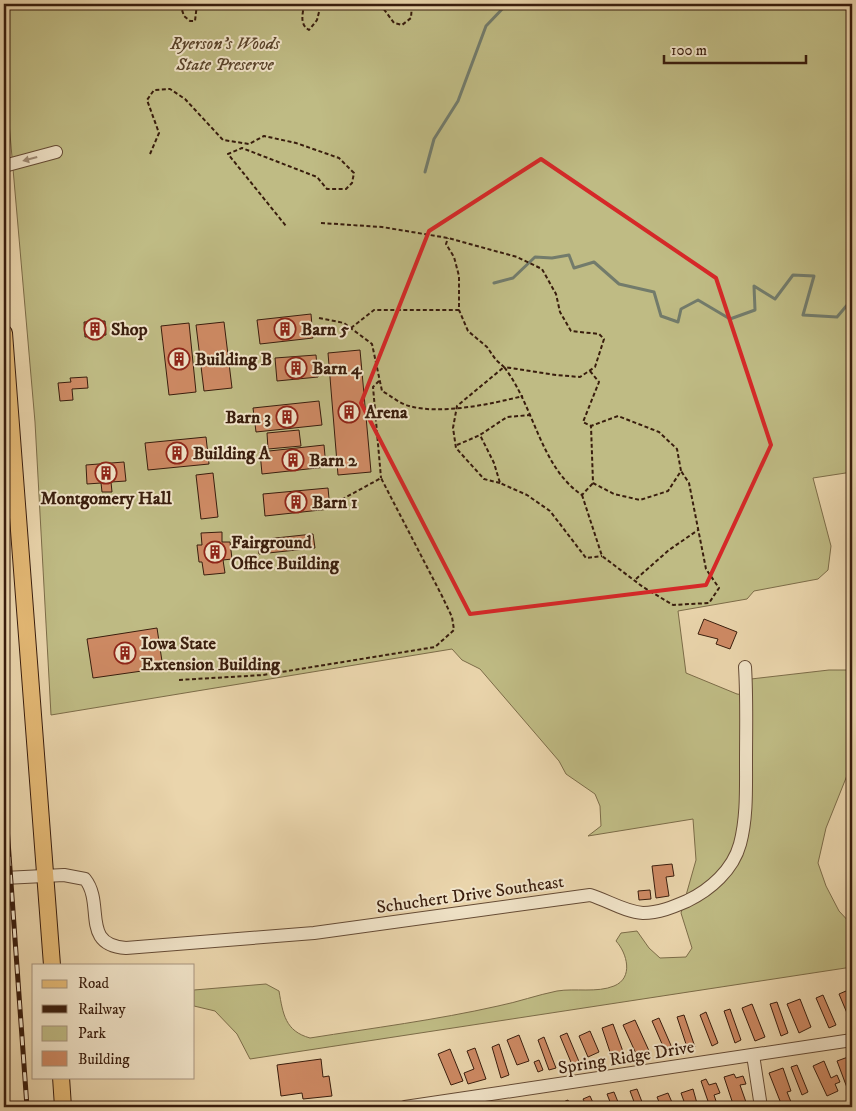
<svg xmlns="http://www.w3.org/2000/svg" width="856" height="1111" font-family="'IM FELL DW Pica',serif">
<rect width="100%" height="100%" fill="#ead5ac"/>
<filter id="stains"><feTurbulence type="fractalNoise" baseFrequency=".004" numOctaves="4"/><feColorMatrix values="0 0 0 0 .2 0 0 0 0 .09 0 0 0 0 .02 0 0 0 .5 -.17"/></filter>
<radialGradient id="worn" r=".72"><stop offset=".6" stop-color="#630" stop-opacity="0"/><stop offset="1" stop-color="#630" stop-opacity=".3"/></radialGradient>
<path fill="#bfbb84" stroke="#7c6c48" d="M4,4H852V472L813,478L831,546L828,570L818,579L754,591L747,599L678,611L686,673L737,694L751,696V679L829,670H852V763L826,828L818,863L826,886L839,911L852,925V967L250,1059L237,1034L215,1011L194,1006V990L266,984L279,991C283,1014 285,1031 310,1038C373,1028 436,1020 498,1006C518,1002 537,995 557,991C575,988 597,993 614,986C634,978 627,953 616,941L621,933L637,931L649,948L660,958L686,957L692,948L681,913L696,860L693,819L588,836L601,826L600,806L595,794L566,774L559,761L480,669L462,660L452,649L51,715L35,422L4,65Z"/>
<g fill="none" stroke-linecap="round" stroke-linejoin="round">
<g stroke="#727b6b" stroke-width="3">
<polyline points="425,172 434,139 458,101 486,26 507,4"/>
<polyline points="494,283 513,278 535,257 552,258 569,255 574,268 594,262 619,284 654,292 661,316 678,322 681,309 698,300 730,319 755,310 754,286 775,299 793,275 814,276 803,315 837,317 848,304 852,307"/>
</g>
</g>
<g fill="#ce8a64" stroke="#391d0d">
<polygon points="311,314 313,338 260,344 257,320"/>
<polygon points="105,321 106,335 85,337 84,322"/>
<polygon points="224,322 232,388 204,391 196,325"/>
<polygon points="189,323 196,392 169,395 161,326"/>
<polygon points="360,350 371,472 338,475 328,353"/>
<polygon points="316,355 318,377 277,381 275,358"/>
<polygon points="87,377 88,388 72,389 73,400 60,401 58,383 71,382 70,378"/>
<polygon points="319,401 322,425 256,432 253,408"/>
<polygon points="299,430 301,446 268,449 267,433"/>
<polygon points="206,437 209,464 148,470 145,443"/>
<polygon points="324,445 326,467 262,474 260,452"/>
<polygon points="124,462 126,481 111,482 112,492 102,492 101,483 87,484 86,465"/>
<polygon points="213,473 218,517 201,519 196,475"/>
<polygon points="328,488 330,509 265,516 263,494"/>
<polygon points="222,532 222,542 230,542 232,559 223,560 225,573 204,575 202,562 199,562 197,545 202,545 201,533"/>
<polygon points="313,534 315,548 259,554 257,540"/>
<polygon points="704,619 737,632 730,649 716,644 718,639 698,634"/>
<polygon points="157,628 163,668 93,678 87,639"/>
<polygon points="672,864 674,876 666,877 669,896 656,898 652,866"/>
<polygon points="650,890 651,899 639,900 638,891"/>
<polygon points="846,991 852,1006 852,1025 839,994"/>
<polygon points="823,995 836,1025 829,1028 816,998"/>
<polygon points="800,999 811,1027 799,1033 787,1004"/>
<polygon points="777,1002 788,1033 781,1036 770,1004"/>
<polygon points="752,1004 765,1037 755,1041 742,1008"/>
<polygon points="730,1009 741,1040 735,1043 724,1011"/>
<polygon points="706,1012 718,1043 712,1046 700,1015"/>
<polygon points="684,1015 695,1047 688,1050 677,1017"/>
<polygon points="659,1018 673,1050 666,1053 652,1021"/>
<polygon points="635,1020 650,1053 638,1058 623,1025"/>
<polygon points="613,1024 625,1057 613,1061 602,1028"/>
<polygon points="590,1031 599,1052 588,1057 579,1036"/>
<polygon points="567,1033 580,1064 573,1067 560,1036"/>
<polygon points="519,1035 529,1061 517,1065 507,1040"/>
<polygon points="544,1037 556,1068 549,1070 538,1040"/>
<polygon points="499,1044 509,1075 501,1078 492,1047"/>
<polygon points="475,1048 486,1079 468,1084 464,1073 474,1069 467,1051"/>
<polygon points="450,1049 463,1081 451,1085 438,1054"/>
<polygon points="848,1057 852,1068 852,1091 849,1093 837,1061"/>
<polygon points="321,1059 323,1077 329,1076 332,1096 303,1099 302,1093 281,1096 277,1065"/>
<polygon points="539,1060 543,1070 538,1072 534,1062"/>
<polygon points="824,1061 831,1078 837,1075 840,1082 835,1084 838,1091 827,1096 813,1066"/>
<polygon points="797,1065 808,1092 802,1095 791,1067"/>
<polygon points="783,1068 791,1091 787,1092 791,1102 782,1106 769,1073"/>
<polygon points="734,1074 736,1078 743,1076 746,1084 740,1085 747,1105 742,1107 734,1107 724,1077"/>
<polygon points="706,1079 709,1085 716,1083 720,1093 714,1095 718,1107 710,1107 701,1081"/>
<polygon points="637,1089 644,1107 636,1107 630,1091"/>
<polygon points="693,1089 698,1107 686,1107 681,1093"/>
<polygon points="614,1092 620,1107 612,1107 607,1094"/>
<polygon points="668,1093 674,1107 661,1107 657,1097"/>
<polygon points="590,1096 595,1107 587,1107 583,1099"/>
<polygon points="568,1100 570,1107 563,1107 561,1103"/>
</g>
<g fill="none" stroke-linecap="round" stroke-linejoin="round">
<g stroke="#654b35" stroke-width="14">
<g id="minor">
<polyline points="4,166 56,152"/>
<polyline points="4,508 17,508"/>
<path d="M4,878L64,875L85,879C105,904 80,945 126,948L314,933L590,895C607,900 625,912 643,913C659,913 673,907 687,901C710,890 733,870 740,844C747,818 746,789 746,761C746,730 747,698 745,667"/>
<polyline points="753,1055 761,1107"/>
<polyline points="405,1107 852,1040"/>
</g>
</g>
<g stroke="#391d0d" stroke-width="18">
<g id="major">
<polyline points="4,333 52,965"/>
<polyline points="61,1077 63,1107"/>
</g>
</g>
<g stroke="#391d0d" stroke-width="2" stroke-dasharray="4 2.5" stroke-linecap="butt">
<polyline points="180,4 184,16 190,21 195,21 197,4"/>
<path d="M304,4C303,14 299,24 309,30L317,20L321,4"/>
<polyline points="380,4 394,23 402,25 411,18 412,4"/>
<polyline points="150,154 159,133 147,100 154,90 170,89 185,99 223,140 249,144 264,136 296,143 339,158 354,173 352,183 346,189 327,189 317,177 242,148 228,154 286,226"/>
<polyline points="321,223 382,227 448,238 517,257 542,269 556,294 560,312 571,331 599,334 604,339 595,367 580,377 556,375 504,367 496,360 487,347 468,331 459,310 459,276 454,257 446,244 448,238"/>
<path d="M319,318L344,323L372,344L382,391C390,395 400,404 409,406C441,415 491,404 523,396"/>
<polyline points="351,328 374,310 459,310"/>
<polyline points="590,371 599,382 583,422 591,426 618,416 659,432 677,449 681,471 668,491 640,500 614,494 593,483 591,426"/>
<polyline points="379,381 373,387 381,478"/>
<polyline points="531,415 507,417 480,435 494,463 500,483 527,495 550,511 586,558 602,556"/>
<polyline points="457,445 480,435"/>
<path d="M500,483L484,479L456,448L453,428L457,406L504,367C534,405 540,467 582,495L593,483"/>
<polyline points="582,495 602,556 643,587 673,605 709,603 719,588 706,569 689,483 681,471"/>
<polyline points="636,579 669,550 698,530"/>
<polyline points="179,680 263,675 435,647 454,630 452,617 442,596 381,478 339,501"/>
</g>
<use href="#minor" stroke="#f1e4c9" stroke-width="12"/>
<use href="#major" stroke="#e5ba76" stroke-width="16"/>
<g stroke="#391d0d" stroke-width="5">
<polyline id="rail" points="4,785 27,1107"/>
</g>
<use href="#rail" stroke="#f1e4c9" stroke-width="3" stroke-dasharray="9" stroke-linecap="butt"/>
</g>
<defs><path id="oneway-solid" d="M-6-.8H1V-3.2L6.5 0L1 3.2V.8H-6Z" transform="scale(1.25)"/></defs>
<use fill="#9e8a74" href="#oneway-solid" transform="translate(30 159) rotate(165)"/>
<path fill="none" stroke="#d62828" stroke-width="4" stroke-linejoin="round" d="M541,159L716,278L771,445L706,585L470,614L361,403L429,231Z"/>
<defs>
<g id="building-ring" transform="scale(1.125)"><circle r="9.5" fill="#f1e4c9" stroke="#8f2418" stroke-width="1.5"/><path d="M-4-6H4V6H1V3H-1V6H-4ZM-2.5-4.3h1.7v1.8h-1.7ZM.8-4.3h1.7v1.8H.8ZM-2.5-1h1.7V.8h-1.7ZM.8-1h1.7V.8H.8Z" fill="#8f2418"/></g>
</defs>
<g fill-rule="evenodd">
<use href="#building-ring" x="95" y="329"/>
<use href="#building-ring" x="285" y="329"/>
<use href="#building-ring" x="179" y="359"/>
<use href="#building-ring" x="296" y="368"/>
<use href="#building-ring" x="349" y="412"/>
<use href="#building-ring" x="287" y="417"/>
<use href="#building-ring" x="177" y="453"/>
<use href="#building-ring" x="293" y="460"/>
<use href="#building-ring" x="106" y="473"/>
<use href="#building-ring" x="296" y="502"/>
<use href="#building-ring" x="215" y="552"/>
<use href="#building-ring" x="125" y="653"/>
</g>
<g text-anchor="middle" stroke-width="4" stroke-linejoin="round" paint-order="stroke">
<g font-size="18" font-style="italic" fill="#5a442b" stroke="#f1e4c9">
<text x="225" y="49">Ryerson's Woods<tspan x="225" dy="21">State Preserve</tspan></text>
</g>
<g font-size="18" font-weight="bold" fill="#391d0d" stroke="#f1e4c9" text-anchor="start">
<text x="111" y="335">Shop</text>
<text x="301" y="335">Barn 5</text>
<text x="195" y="365">Building B</text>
<text x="312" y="374">Barn 4</text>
<text x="365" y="418">Arena</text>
<text x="271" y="423" text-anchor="end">Barn 3</text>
<text x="193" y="459">Building A</text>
<text x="309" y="466">Barn 2</text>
<text x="106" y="504" text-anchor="middle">Montgomery Hall</text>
<text x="312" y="508">Barn 1</text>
<text x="231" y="548">Fairground<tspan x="231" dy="21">Office Building</tspan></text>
<text x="141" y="649">Iowa State<tspan x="141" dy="21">Extension Building</tspan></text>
</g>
<g font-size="18" fill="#391d0d" stroke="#f1e4c9">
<text transform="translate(470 894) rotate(-8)" y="6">Schuchert Drive Southeast</text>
<text transform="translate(626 1057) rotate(-9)" y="6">Spring Ridge Drive</text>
</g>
</g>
<rect width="856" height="1111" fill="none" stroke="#ead5ac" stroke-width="20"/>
<rect x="5" y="5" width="846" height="1101" fill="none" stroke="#391d0d" stroke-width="2.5"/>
<rect x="10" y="10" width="836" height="1091" fill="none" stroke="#391d0d"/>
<rect x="32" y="964" width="162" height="115" fill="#f1e4c9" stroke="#a7947e"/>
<rect x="42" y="980" width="25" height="8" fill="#e5ba76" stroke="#a7947e"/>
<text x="78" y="988" font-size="15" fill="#391d0d">Road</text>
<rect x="42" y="1005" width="25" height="8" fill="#391d0d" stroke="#a7947e"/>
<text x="78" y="1014" font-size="15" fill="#391d0d">Railway</text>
<rect x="42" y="1026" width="25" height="15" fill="#bfbb84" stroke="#a7947e"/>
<text x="78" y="1038" font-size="15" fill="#391d0d">Park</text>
<rect x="42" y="1051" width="25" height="15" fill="#ce8a64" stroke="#a7947e"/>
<text x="78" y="1064" font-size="15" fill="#391d0d">Building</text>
<path d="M664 55v8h142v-8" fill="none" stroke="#391d0d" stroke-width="2.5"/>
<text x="671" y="55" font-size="15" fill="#391d0d" stroke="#f1e4c9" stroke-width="4" paint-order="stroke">100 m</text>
<rect width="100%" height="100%" filter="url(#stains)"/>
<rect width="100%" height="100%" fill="url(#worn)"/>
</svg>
